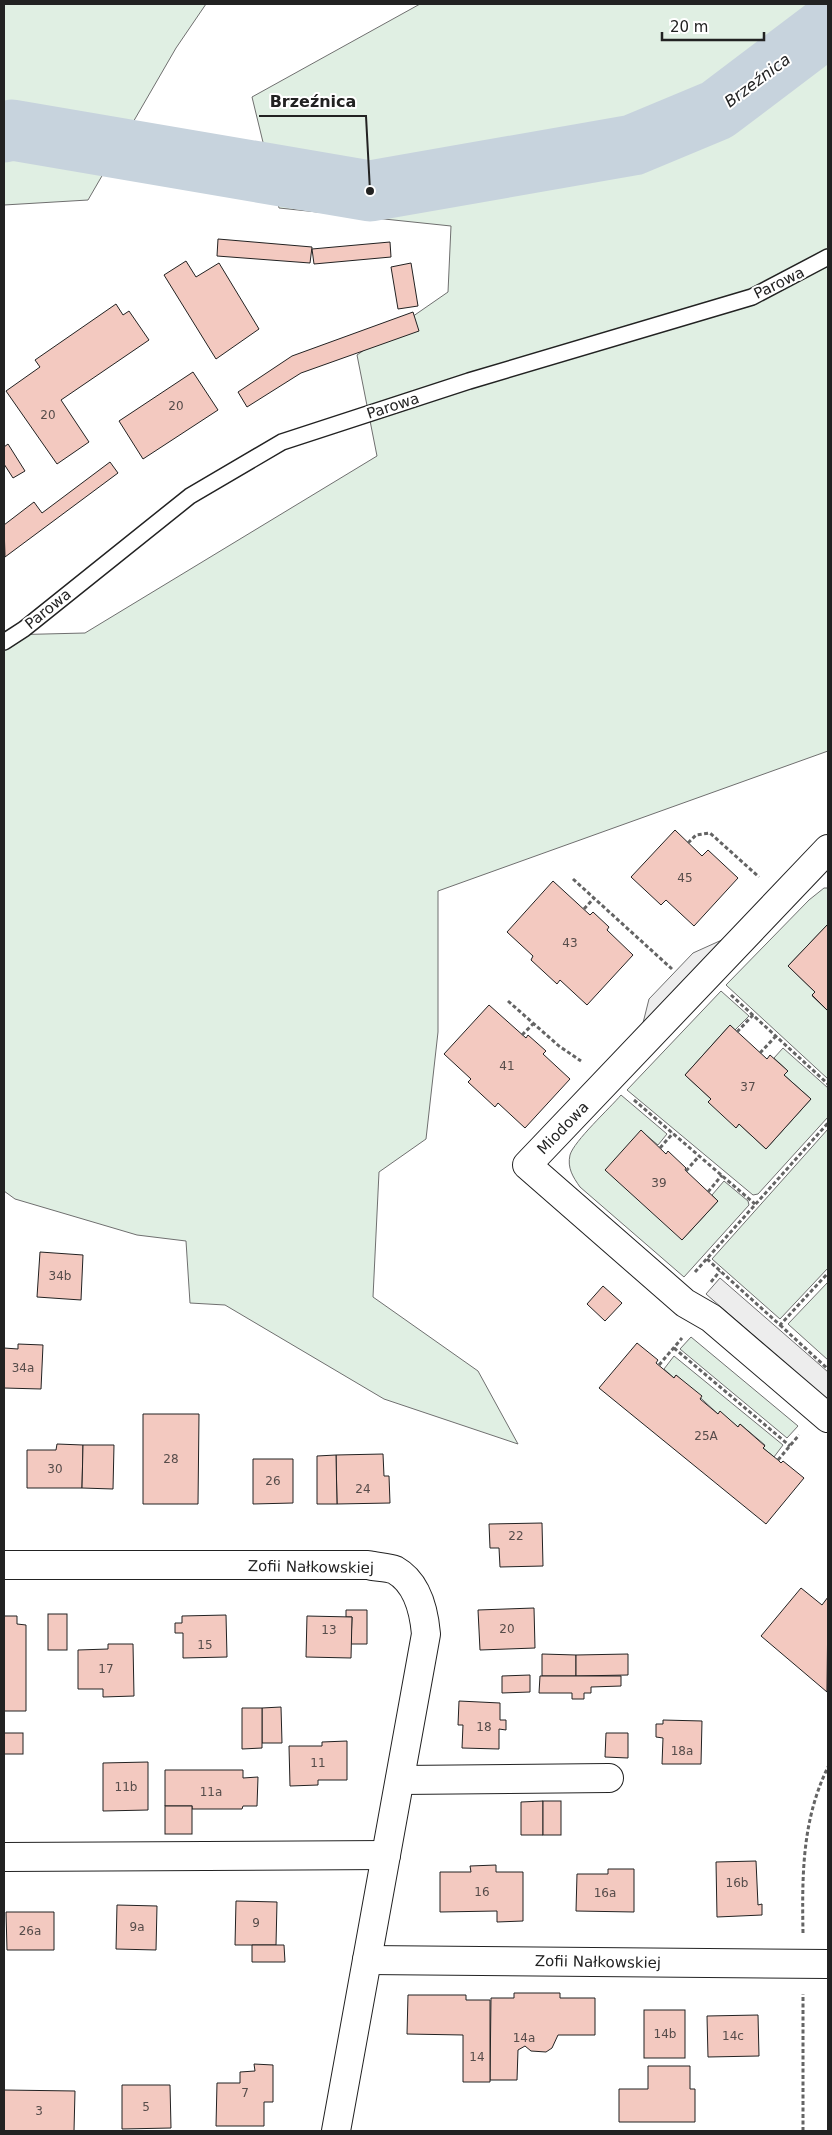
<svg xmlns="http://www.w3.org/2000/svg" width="832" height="2135" font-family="'DejaVu Sans',sans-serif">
<rect width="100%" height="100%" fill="#fff"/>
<g fill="#e0efe3" stroke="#6f6f6f">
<polygon points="4,4 206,4 176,48 88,200 4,205"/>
<polygon points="420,4 828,4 828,751 438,891 438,1032 426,1139 379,1172 373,1297 478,1371 518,1444 384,1399 225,1305 190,1303 186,1241 137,1235 15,1199 4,1191 4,635 85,633 377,456 357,355 448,292 451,226 279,208 252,97"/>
<polygon points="824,888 828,888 828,924 788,966 815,992 812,996 828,1011 828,1079 726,985 809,900"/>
<polygon points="721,991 749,1016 735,1030 730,1025 685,1075 711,1099 736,1128 739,1124 766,1149 811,1099 784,1075 788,1071 774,1058 783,1048 828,1088 828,1117 758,1194 753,1195 627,1090"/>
<path d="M621,1095L667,1134L658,1145L641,1131L682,1240L718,1201L712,1195L724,1181L748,1201L749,1205L684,1277L580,1187C573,1177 567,1168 570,1155C574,1141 610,1108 621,1095Z"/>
<polygon points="828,1129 828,1268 780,1319 712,1259"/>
<polygon points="828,1282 828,1360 788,1324"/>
<polygon points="691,1337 798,1426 787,1438 680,1349"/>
<polygon points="674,1356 783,1445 774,1457 763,1448 765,1445 740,1424 738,1427 720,1412 718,1414 676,1375 674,1378 664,1369"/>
</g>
<g fill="#ededed" stroke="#6f6f6f">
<polygon points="724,939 642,1027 649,999 693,953"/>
<polygon points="720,1278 828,1372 828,1400 706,1294"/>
</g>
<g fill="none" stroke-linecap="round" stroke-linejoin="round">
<polyline stroke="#c7d3dd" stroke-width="61" points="4,132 12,130 370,191 633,145 717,110 828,26"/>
</g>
<g fill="#f3c9c0" stroke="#222">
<polygon points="218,239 312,247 310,263 217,256"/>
<polygon points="390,242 391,257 314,264 312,249"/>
<polygon points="186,261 196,277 219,263 259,329 216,359 164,275"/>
<polygon points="411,263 418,306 398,309 391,267"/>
<polygon points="116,304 123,315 129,311 149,340 61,400 89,442 57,464 6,391 40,367 35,360"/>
<polygon points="413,312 419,331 301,373 247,407 238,392 292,356"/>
<polygon points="193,372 218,410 143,459 119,421"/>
<polygon points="8,444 25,471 13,478 4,464 4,447"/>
<polygon points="110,462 118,473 5,557 4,525 34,502 42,513"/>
<polygon points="675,830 702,856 708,850 738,878 694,926 666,900 661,905 631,877"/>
<polygon points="553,881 590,915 593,912 609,927 607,930 633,955 587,1005 560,980 557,984 531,960 533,956 507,932"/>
<polygon points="828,924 828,1011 812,995 815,992 788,966"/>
<polygon points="489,1005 526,1038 528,1035 546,1051 543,1054 570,1079 525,1128 498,1103 495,1107 468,1082 471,1079 444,1054"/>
<polygon points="730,1025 767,1059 770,1055 788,1071 784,1075 811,1099 766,1149 739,1124 736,1128 708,1102 711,1099 685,1075"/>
<polygon points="641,1130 666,1154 668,1151 686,1168 685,1170 718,1201 682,1240 605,1170"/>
<polygon points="40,1252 83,1255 81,1300 37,1297"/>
<polygon points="603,1286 622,1303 605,1321 587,1304"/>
<polygon points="637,1343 658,1360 656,1363 674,1378 676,1375 702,1396 700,1399 718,1414 720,1411 738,1427 740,1424 765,1446 763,1448 778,1460 781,1463 783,1461 804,1478 766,1524 599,1388"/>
<polygon points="18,1344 43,1345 41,1389 4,1388 4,1348 18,1349"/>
<polygon points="143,1414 199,1414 198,1504 143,1504"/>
<polygon points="57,1444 83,1445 82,1488 27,1488 27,1450 56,1450"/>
<polygon points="83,1445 114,1445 113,1489 82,1488"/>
<polygon points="383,1454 384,1476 389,1476 390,1503 337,1504 336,1455"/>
<polygon points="336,1455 337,1504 317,1504 317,1456"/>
<polygon points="253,1459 293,1459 293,1503 253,1504"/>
<polygon points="542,1523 543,1566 500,1567 499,1548 490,1548 489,1524"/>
<polygon points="801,1588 822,1605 828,1597 827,1692 761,1636"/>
<polygon points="534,1608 535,1648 480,1650 478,1610"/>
<polygon points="346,1610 367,1610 367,1644 351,1644 352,1617 346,1617"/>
<rect x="48" y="1614" width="19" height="36"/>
<polygon points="226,1615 227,1657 183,1658 183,1633 175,1633 175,1623 182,1623 182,1616"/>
<polygon points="4,1616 17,1616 17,1624 26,1625 26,1711 4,1711"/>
<polygon points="307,1616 352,1617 351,1658 306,1657"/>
<polygon points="108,1644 133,1644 134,1696 103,1697 103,1689 78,1689 78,1650 108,1649"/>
<polygon points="542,1654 576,1655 576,1676 542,1676"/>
<polygon points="628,1654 628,1675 576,1676 576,1655"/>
<polygon points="530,1675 530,1692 502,1693 502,1676"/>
<polygon points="540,1676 621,1676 621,1686 591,1687 591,1693 584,1693 584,1699 572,1699 572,1693 539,1693"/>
<polygon points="459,1701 500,1703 500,1720 506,1720 506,1730 499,1729 499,1749 462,1748 463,1725 458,1725"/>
<polygon points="281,1707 282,1743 262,1743 262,1708"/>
<polygon points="242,1708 262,1708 262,1748 242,1749"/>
<polygon points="663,1720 702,1721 701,1764 662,1764 663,1738 656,1737 656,1724 663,1724"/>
<rect x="4" y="1733" width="19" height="21"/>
<polygon points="606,1733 628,1733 628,1758 605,1757"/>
<polygon points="347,1741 347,1780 318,1780 318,1785 290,1786 289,1746 322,1746 322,1742"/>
<polygon points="148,1762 148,1810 103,1811 103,1763"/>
<polygon points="165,1770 243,1770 243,1778 258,1777 257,1806 243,1806 242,1809 192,1809 192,1806 165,1806"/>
<polygon points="543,1801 543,1835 521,1835 521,1802"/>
<rect x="543" y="1801" width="18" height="34"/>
<rect x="165" y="1806" width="27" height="28"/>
<polygon points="756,1861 758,1905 762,1904 762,1915 717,1917 716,1862"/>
<polygon points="496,1865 496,1872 523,1872 523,1921 497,1922 497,1911 440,1912 440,1872 471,1872 470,1866"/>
<polygon points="608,1869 634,1869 634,1912 576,1911 577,1874 608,1874"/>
<polygon points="236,1901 277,1902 276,1945 235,1945"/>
<polygon points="117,1905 157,1906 156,1950 116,1949"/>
<polygon points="6,1912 54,1912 54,1950 7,1950"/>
<polygon points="252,1945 284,1945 285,1962 252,1962"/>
<polygon points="514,1993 560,1993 560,1998 595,1998 595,2035 558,2035 552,2048 546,2052 531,2051 525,2046 518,2050 517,2080 490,2080 491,1998 514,1998"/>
<polygon points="408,1995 466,1995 466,2000 490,2000 490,2082 463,2082 463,2035 407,2034"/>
<rect x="644" y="2010" width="41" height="48"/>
<polygon points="758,2015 759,2056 708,2057 707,2016"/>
<polygon points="254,2064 273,2065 273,2102 264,2102 264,2126 216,2126 217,2083 240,2083 240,2072 255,2071"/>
<polygon points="648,2066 690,2066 690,2089 695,2089 695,2122 619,2122 619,2089 648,2089"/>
<polygon points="122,2085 170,2085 171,2128 122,2129"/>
<polygon points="4,2090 75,2091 74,2131 4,2131"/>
</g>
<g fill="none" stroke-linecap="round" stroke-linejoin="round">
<g stroke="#222" stroke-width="18">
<polyline id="lane" points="4,642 24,629 190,496 282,442 469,381 752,297 828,257"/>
</g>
<g stroke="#222" stroke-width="30">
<g id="street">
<polyline points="828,849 527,1165 685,1303 711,1318 828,1418"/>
<path d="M4,1565H368C375,1567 388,1567 395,1570C418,1583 424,1611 426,1634L336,2131"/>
<polyline points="400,1780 609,1778"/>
<polyline points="4,1857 386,1855"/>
<polyline points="367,1960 828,1964"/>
</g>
</g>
<g stroke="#646464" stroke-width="3" stroke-dasharray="4 2.5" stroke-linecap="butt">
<polyline points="688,843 696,835 710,833 759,877"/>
<polyline points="573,879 672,969"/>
<polyline points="584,909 594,898"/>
<polyline points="731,995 828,1084"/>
<polyline points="508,1001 559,1046 581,1061"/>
<polyline points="737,1032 753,1015"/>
<polyline points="522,1035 533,1024"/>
<polyline points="760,1053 776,1036"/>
<polyline points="634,1100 755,1204"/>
<polyline points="660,1148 673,1133"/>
<polyline points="686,1171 699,1156"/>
<polyline points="708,1192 722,1175"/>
<polyline points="707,1259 780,1325 828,1273"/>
<polyline points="695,1272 828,1123"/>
<polyline points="711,1282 720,1271"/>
<polyline points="780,1325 828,1369"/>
<polyline points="674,1348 790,1446"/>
<polyline points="659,1365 682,1338"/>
<polyline points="778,1460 799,1435"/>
<path d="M803,1933C802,1875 802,1820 828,1767"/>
<polyline points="803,2131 803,1994"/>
</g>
<use href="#lane" stroke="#fff" stroke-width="15"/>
<use href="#street" stroke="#fff" stroke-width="28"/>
</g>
<g text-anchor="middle" stroke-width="4" stroke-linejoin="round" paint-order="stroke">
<g font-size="12" fill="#564c4a">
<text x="176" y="410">20</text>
<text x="48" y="419">20</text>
<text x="685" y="882">45</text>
<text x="570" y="947">43</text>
<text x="507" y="1070">41</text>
<text x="748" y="1091">37</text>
<text x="659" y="1187">39</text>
<text x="60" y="1280">34b</text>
<text x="23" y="1372">34a</text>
<text x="706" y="1440">25A</text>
<text x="171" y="1463">28</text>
<text x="55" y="1473">30</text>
<text x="273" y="1485">26</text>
<text x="363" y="1493">24</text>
<text x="516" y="1540">22</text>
<text x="507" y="1633">20</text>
<text x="329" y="1634">13</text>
<text x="205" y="1649">15</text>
<text x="106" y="1673">17</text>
<text x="484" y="1731">18</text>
<text x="682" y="1755">18a</text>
<text x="318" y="1767">11</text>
<text x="126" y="1791">11b</text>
<text x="211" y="1796">11a</text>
<text x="737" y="1887">16b</text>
<text x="482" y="1896">16</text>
<text x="605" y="1897">16a</text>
<text x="256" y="1927">9</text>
<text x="137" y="1931">9a</text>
<text x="30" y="1935">26a</text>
<text x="665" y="2038">14b</text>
<text x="733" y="2040">14c</text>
<text x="524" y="2042">14a</text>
<text x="477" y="2061">14</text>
<text x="245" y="2097">7</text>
<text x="146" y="2111">5</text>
<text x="39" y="2115">3</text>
</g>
<g font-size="15" fill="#222" stroke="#fff">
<text transform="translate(779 283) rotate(-26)" y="5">Parowa</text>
<text transform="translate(393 406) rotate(-18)" y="5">Parowa</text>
<text transform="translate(48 609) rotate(-39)" y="5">Parowa</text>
<text transform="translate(563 1128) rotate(-46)" y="5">Miodowa</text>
<text transform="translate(311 1567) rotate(1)" y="5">Zofii Nałkowskiej</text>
<text transform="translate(598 1962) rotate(1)" y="5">Zofii Nałkowskiej</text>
</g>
<g font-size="16" font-style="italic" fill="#222" stroke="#fff">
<text transform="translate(757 80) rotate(-37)" y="6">Brzeźnica</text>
</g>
</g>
<path fill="none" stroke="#222" stroke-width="2" d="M370 191L366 116H259"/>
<circle fill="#222" stroke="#fff" stroke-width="2" cx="370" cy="191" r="5"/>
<g font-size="16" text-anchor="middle" font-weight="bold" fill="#222" stroke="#fff" stroke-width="4" stroke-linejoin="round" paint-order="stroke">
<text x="313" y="107">Brzeźnica</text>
</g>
<rect width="832" height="2135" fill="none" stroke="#222222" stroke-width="10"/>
<path d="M662 32v8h102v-8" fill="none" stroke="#222222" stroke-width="2.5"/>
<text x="670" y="32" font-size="15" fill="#222222" stroke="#ffffff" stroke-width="4" paint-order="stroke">20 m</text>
</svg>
